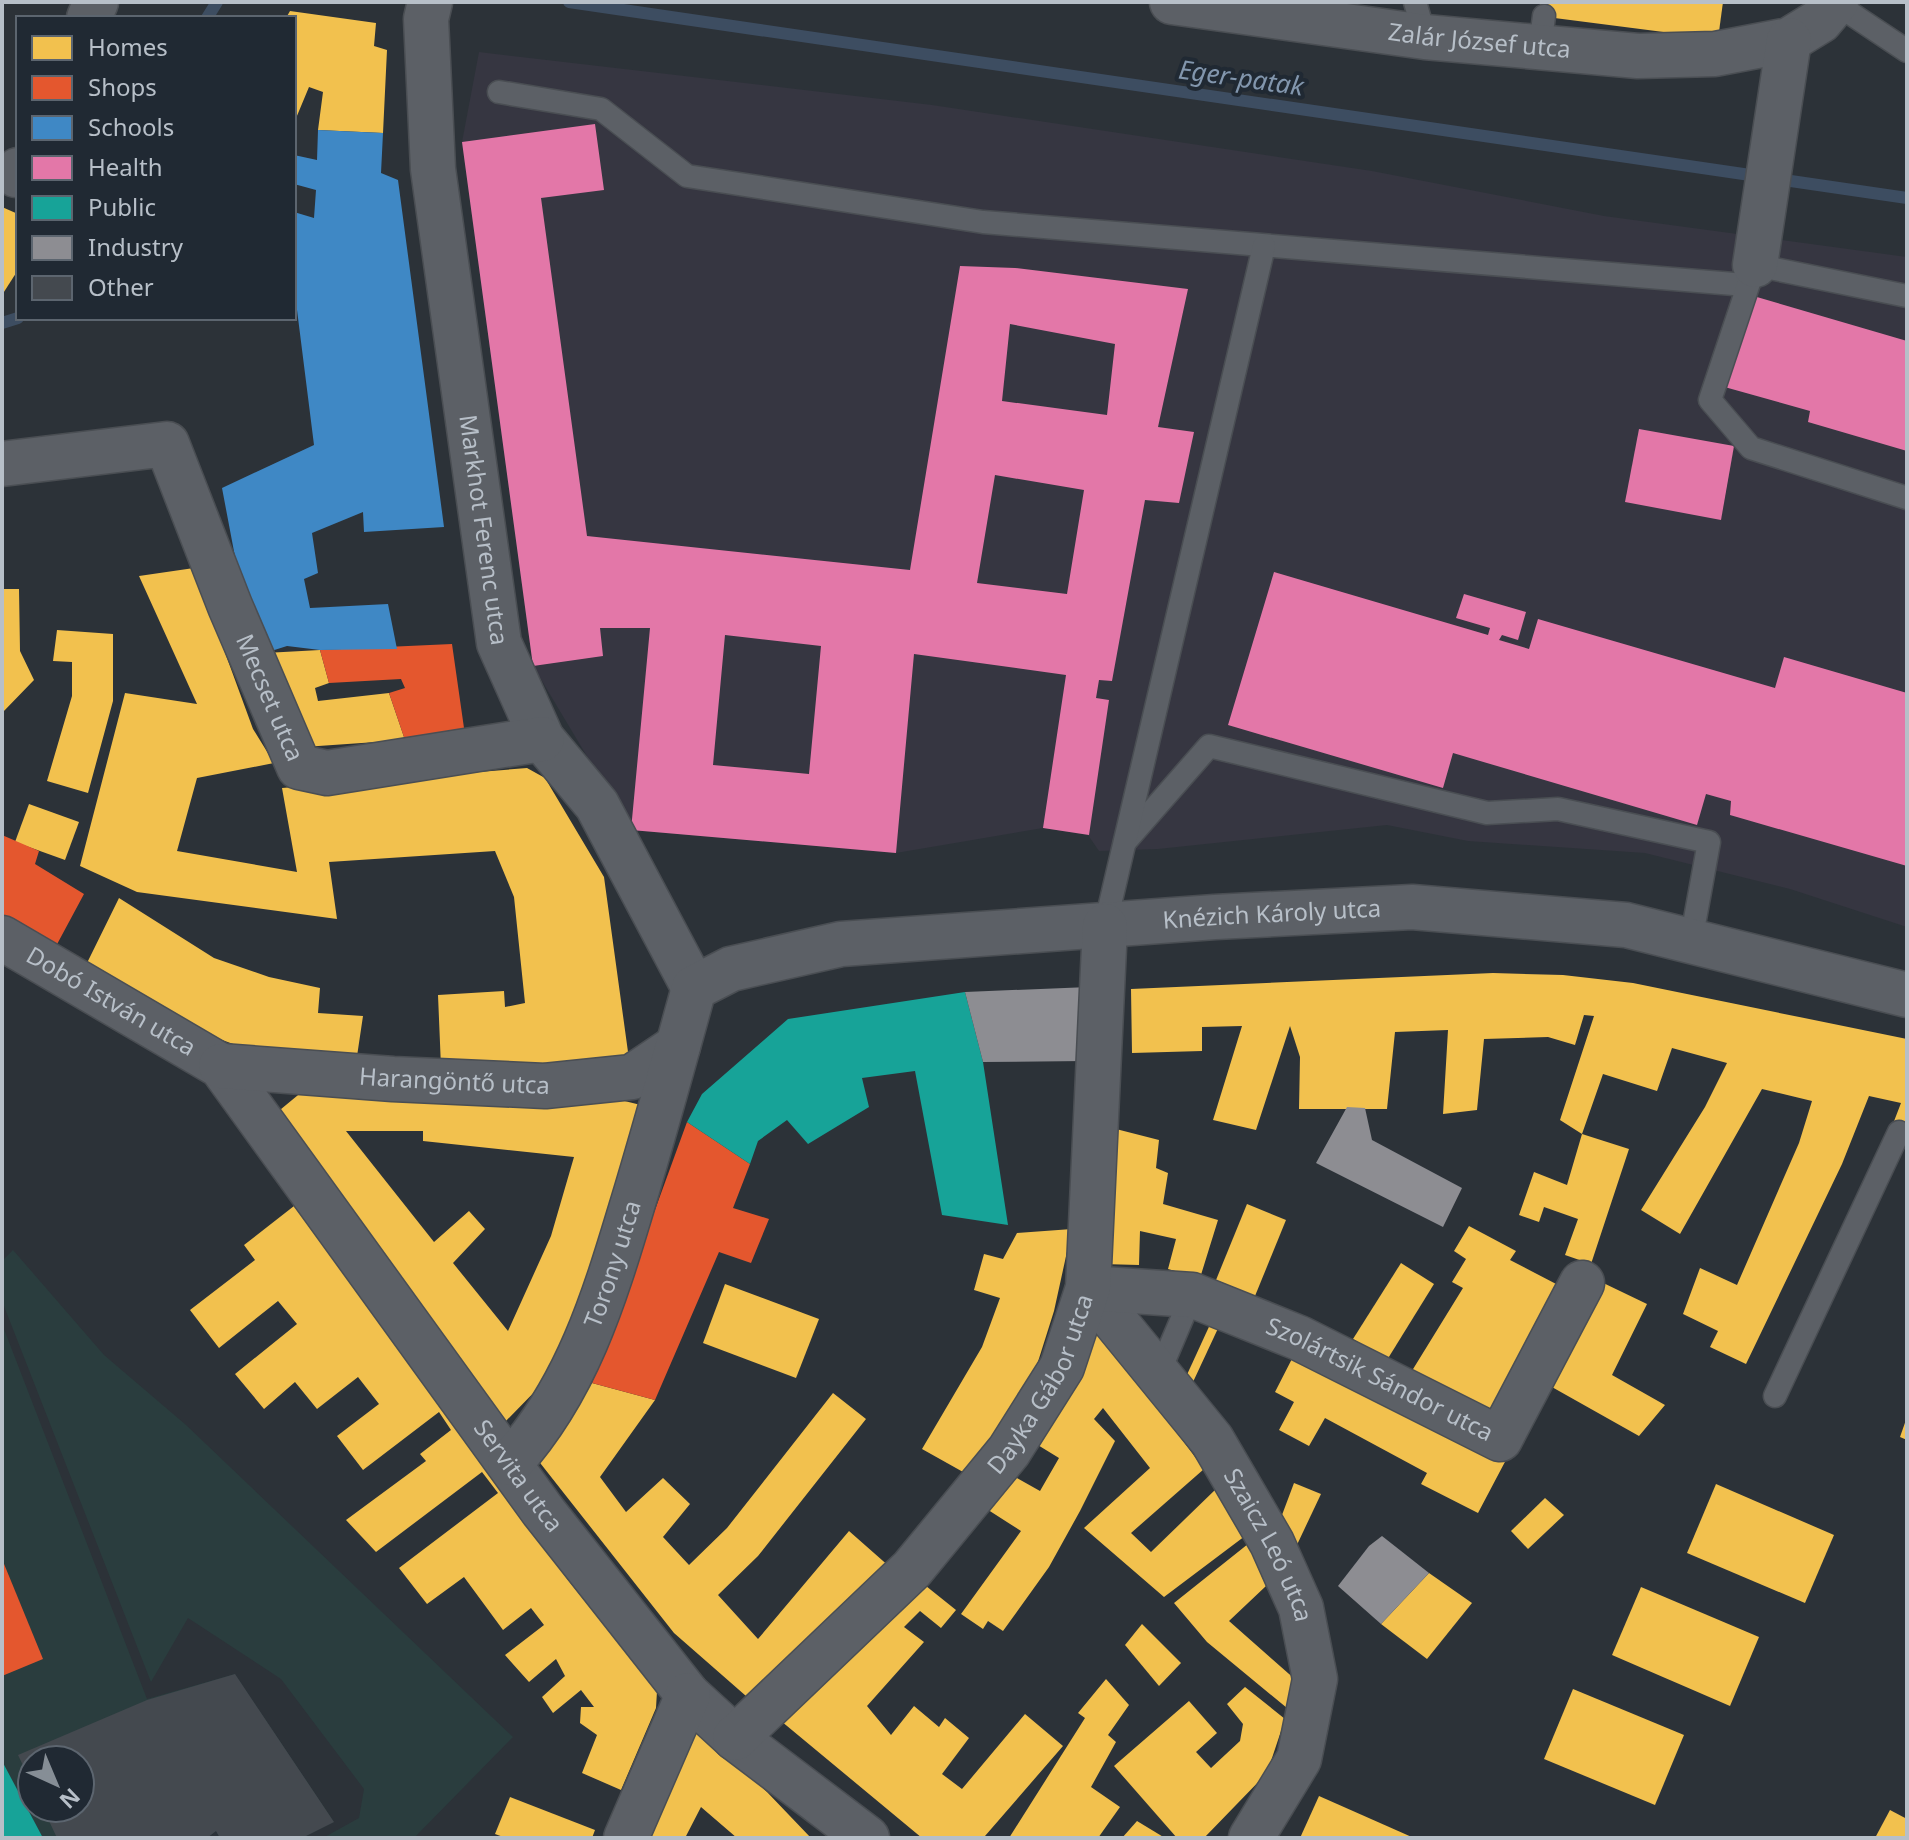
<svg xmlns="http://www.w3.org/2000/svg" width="1909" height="1840" font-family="'Noto Sans',sans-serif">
<rect width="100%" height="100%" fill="#2c3238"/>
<polygon fill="#363641" points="479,52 932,105 1372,171 1604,216 1907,257 1907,927 1790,889 1645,853 1468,841 1387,825 1158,849 1099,851 1088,835 1043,828 896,853 631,830 533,666 462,142"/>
<g fill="#2a3d3e" fill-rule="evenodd">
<polygon points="13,1250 104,1355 186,1425 513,1737 414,1838 323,1838 359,1818 364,1789 281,1679 188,1618 151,1682 2,1301 2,1261"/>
<path d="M2,1324L147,1699L235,1674L334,1822L302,1838H220L216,1831L207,1838H2ZM32,1760H80V1808H32Z"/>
</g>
<g fill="#f2c14e" fill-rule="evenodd">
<polygon points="1541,2 1723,2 1718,39 1539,16"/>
<polygon points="290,11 376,23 374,46 387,50 383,133 318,130 323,92 309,87 294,123 294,18 286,18"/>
<polygon points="2,207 18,214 18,270 2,295"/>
<polygon points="194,568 253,729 274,763 197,778 177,851 297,872 282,788 527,768 545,778 604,877 628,1052 612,1062 441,1067 438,995 504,991 505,1007 525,1003 514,897 495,851 329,862 337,919 137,892 80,866 125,693 197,704 139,576"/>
<polygon points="2,589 19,589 20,651 34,680 2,713"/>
<polygon points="57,630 113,634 113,701 88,793 47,781 72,696 72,662 53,661"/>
<polygon points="320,650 329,683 315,688 318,701 389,693 405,740 304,747 265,653"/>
<polygon points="29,804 79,822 65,860 15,842"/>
<polygon points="119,898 214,958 269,977 320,988 318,1013 363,1016 356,1063 247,1049 189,1028 87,963"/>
<polygon points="1493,973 1563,975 1633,983 1907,1039 1907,1134 1891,1129 1901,1103 1869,1096 1842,1164 1746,1364 1710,1347 1718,1331 1683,1314 1700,1268 1737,1285 1799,1143 1812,1101 1762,1089 1680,1234 1641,1210 1705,1107 1727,1063 1672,1048 1657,1091 1603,1074 1582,1134 1560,1120 1594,1016 1584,1015 1575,1045 1548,1037 1484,1039 1477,1110 1443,1114 1448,1030 1395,1032 1387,1109 1299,1109 1300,1057 1290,1026 1256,1130 1213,1120 1242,1026 1202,1027 1202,1051 1132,1053 1131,989"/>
<path d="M309,1086L600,1095L649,1107L600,1251L546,1380L504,1423L465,1365L269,1119ZM346,1131H423V1141L574,1157L551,1236L508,1331L453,1263L485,1229L469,1211L434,1242Z"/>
<polygon points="1116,1129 1159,1140 1156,1168 1168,1173 1163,1204 1218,1220 1200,1278 1168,1269 1176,1239 1140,1231 1139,1265 1102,1264"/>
<polygon points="1582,1134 1629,1149 1591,1264 1565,1255 1578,1219 1544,1207 1539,1222 1519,1215 1534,1172 1567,1185"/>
<polygon points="1247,1204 1286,1220 1255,1296 1216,1280"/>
<polygon points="294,1206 568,1580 657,1691 656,1708 621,1790 582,1773 597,1735 580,1723 581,1707 594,1707 581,1690 553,1713 542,1697 565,1676 556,1659 529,1682 505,1655 544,1625 531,1608 503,1630 464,1577 427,1604 399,1568 498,1493 482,1472 376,1552 346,1520 426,1461 420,1454 451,1430 439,1412 363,1470 337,1436 379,1404 358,1377 317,1409 295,1382 264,1409 235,1374 297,1324 278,1301 219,1348 190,1310 255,1260 244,1245"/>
<polygon points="1469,1226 1516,1251 1510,1260 1560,1286 1488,1416 1410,1374 1463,1288 1452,1282 1466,1259 1454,1251"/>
<polygon points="1072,1229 1054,1311 1036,1368 972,1477 922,1449 982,1347 1000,1298 974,1290 984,1254 1003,1259 1017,1233"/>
<polygon points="1401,1263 1434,1284 1387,1360 1353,1339"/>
<polygon points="1595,1279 1647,1304 1612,1375 1665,1405 1639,1436 1543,1382"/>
<polygon points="725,1284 819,1319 796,1378 703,1343"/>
<polygon points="1213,1318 1221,1322 1193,1382 1185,1379"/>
<polygon points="1094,1322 1204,1469 1131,1533 1151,1552 1217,1488 1245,1536 1164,1597 1084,1528 1150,1468 1103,1408 1094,1419 1115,1441 1080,1511 1049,1567 1003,1631 988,1621 983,1629 961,1614 1021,1531 982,1506 1006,1472 1040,1491 1059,1458 1028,1439"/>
<polygon points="1297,1349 1507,1458 1478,1513 1421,1484 1427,1473 1325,1418 1309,1446 1279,1430 1294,1402 1275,1392"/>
<polygon points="592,1383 655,1400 600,1477 626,1512 663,1478 690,1504 663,1537 689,1565 727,1528 833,1393 866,1419 758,1556 718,1595 758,1639 849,1531 891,1568 754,1703 674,1633 537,1459"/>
<polygon points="1907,1417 1907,1440 1900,1437"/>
<polygon points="1294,1483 1321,1494 1295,1549 1279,1523"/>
<polygon points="1716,1484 1834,1535 1805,1603 1687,1553"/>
<polygon points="1545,1498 1564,1515 1528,1549 1511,1531"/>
<polygon points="1248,1544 1266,1586 1229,1621 1297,1681 1287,1708 1207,1642 1174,1603"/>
<polygon points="1429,1573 1472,1603 1427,1659 1381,1624"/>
<polygon points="916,1578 956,1610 941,1628 920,1611 904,1627 924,1642 867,1706 891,1735 914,1706 939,1727 945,1718 969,1738 942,1774 962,1789 1025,1714 1063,1746 985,1836 988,1838 922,1838 775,1716"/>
<polygon points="1641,1587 1759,1637 1730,1706 1612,1655"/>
<polygon points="1142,1624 1181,1663 1159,1686 1125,1645"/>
<polygon points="1106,1679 1129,1705 1108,1735 1116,1742 1091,1787 1120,1807 1098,1838 1009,1838 1085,1718 1078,1713"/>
<polygon points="1245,1687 1285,1719 1267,1773 1204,1838 1177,1838 1114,1766 1189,1701 1217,1733 1196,1752 1211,1768 1240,1741 1243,1724 1227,1704"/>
<polygon points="1573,1689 1684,1735 1655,1805 1544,1759"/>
<polygon points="698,1725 767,1792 811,1838 737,1838 701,1807 685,1838 635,1838"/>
<polygon points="1319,1796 1414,1838 1300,1838"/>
<polygon points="510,1797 595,1830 592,1838 506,1838 495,1834"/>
<polygon points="1890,1810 1907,1819 1907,1838 1875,1838"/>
<polygon points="1137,1821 1165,1838 1122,1838"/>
</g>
<g fill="#e4572e">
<polygon points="452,644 465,735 405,740 389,693 405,688 401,679 329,683 320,650"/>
<polygon points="2,835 39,851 35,864 84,894 55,948 2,916"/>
<polygon points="687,1122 750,1164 733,1208 769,1219 751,1263 719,1252 655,1400 592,1383"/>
<polygon points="2,1559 43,1659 2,1676"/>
</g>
<polygon fill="#3f88c5" points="318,130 383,133 381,173 398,180 444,527 364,532 363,512 312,533 318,573 304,579 310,608 388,604 397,649 320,650 287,646 265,653 236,562 222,488 314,445 294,286 294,212 314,218 316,190 294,184 294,155 317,160"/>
<g fill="#e377a8" fill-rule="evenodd">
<path d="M595,124L604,190L541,198L587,536L910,570L960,266L1015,268L1188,289L1158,427L1194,432L1179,503L1145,500L1112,681L1099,680L1096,698L1109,700L1089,835L1043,828L1066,675L914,654L896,853L631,830L650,628H600L603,656L533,666L462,142ZM1010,324L1115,344L1107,415L1002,401ZM995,475L1084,490L1067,594L977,583ZM725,635L821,646L809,774L713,765Z"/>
<polygon points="1750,295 1907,341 1907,451 1808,422 1810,411 1721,386"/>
<polygon points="1639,429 1734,446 1721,520 1625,502"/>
<polygon points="1274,572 1488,635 1490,628 1456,618 1464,594 1526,612 1518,640 1502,635 1499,640 1529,649 1538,619 1775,688 1784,657 1907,693 1907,866 1730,815 1731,801 1706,794 1697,825 1453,753 1443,788 1228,725"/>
</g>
<g fill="#17a398">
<polygon points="965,992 983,1062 1008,1225 942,1215 915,1071 862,1078 869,1107 808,1144 787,1120 758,1141 750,1164 687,1122 702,1094 788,1019"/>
<polygon points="2,1761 43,1838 2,1838"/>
</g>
<g fill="#8d8d92">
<polygon points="1089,987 1085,1061 983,1062 965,992"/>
<polygon points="1347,1107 1365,1108 1372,1140 1462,1188 1443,1227 1316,1163"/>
<polygon points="1382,1536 1429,1573 1381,1624 1338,1586 1369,1546"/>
</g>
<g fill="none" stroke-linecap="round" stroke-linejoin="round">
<g stroke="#3d4d61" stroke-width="12">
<polyline points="569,2 1907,198"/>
<polyline points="207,18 217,2"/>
<polyline points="2,323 18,318"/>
</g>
</g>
<polygon fill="#44494f" points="235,1674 334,1822 302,1838 220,1838 216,1831 207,1838 57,1838 43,1808 80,1808 80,1760 32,1760 32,1784 18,1755 147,1700"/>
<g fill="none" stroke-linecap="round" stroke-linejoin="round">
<g stroke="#4a4e53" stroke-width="25">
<g id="lane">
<polyline points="1415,2 1425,37"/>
<polyline points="1835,3 1907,51"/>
<polyline points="1540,47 1544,16"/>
<polyline points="499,92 601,109 687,176 983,222 1746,285"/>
<polyline points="1907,296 1755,265 1710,400 1751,448 1907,498"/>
<polyline points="1125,842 1209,746 1487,813 1558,809 1709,842 1691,941"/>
<polyline points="1105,926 1264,246"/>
<polyline points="1158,1375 1192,1295"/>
<polyline points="1775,1396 1899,1132"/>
</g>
</g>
<g stroke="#4a4e53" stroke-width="47">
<g id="street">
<path id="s1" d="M430,2L426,19L433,169L499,643L542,739L597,805L694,988"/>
<path id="s2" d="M1172,2L1425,37L1638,56L1715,54L1789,40L1820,21L1836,2"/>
<polyline points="89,18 96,2"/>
<polyline points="16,175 18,170"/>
<polyline points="1755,265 1789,40"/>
<path id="s3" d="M2,464L167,444L230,606L299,767L327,773L542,739"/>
<path id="s4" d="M2,938L221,1066L543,1511L688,1695L735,1738L867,1838"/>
<path id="s5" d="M221,1066L393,1079L545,1086L632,1077L678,1046"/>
<path id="s6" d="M1088,1288L1212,1440L1272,1543L1301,1608L1315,1679L1299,1759L1251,1838"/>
<path id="s7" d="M1088,1288L1192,1295L1299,1338L1500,1439L1582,1283"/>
<path id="s8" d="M510,1463C577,1389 604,1299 632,1206C654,1134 674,1061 694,988L731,969L841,944L1215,917L1412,907L1626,925L1907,995"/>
<path id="s9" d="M735,1738L912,1569L1009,1451L1062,1367L1088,1288L1105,926"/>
<polyline points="626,1838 688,1695"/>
</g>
</g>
<use href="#lane" stroke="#5c6066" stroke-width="22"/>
<use href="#street" stroke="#5c6066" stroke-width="44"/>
</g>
<g text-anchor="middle" stroke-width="8" stroke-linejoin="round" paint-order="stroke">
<g font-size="24" fill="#b7bfc8" stroke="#202933">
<text dy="8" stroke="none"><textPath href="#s2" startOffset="310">Zalár József utca</textPath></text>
<text dy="8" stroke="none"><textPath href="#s1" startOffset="532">Markhot Ferenc utca</textPath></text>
<text dy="8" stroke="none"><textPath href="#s3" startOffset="440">Mecset utca</textPath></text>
<text dy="8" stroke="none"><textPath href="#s8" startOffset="1100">Knézich Károly utca</textPath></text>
<text dy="8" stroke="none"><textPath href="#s4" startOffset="126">Dobó István utca</textPath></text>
<text dy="8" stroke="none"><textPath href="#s5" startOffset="234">Harangöntő utca</textPath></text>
<text dy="8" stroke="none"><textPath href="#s8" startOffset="226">Torony utca</textPath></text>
<text dy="8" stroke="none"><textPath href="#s7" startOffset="310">Szolártsik Sándor utca</textPath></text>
<text dy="8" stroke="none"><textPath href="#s9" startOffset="472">Dayka Gábor utca</textPath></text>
<text dy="8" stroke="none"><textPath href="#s4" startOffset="760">Servita utca</textPath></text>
<text dy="8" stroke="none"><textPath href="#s6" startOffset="316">Szaicz Leó utca</textPath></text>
</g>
<g font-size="26" font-style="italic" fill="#8296ad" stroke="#202933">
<text transform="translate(1241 78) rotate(8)" y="9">Eger-patak</text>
</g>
</g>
<rect width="1909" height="1840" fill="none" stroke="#b7bfc8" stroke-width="8"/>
<rect x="16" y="16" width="280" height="304" fill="#202933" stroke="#5c656f" stroke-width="2"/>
<rect x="32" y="36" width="40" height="24" fill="#f2c14e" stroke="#5c656f" stroke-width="2"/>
<text x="88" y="56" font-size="24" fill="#b7bfc8">Homes</text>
<rect x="32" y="76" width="40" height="24" fill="#e4572e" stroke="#5c656f" stroke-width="2"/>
<text x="88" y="96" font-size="24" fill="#b7bfc8">Shops</text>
<rect x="32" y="116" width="40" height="24" fill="#3f88c5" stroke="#5c656f" stroke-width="2"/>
<text x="88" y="136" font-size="24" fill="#b7bfc8">Schools</text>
<rect x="32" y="156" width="40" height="24" fill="#e377a8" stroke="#5c656f" stroke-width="2"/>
<text x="88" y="176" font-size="24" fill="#b7bfc8">Health</text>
<rect x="32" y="196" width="40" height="24" fill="#17a398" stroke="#5c656f" stroke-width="2"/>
<text x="88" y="216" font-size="24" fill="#b7bfc8">Public</text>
<rect x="32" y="236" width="40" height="24" fill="#8d8d92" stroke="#5c656f" stroke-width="2"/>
<text x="88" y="256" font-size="24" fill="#b7bfc8">Industry</text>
<rect x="32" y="276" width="40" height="24" fill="#44494f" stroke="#5c656f" stroke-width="2"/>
<text x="88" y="296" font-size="24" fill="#b7bfc8">Other</text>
<g transform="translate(56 1784) rotate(136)"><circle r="38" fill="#202933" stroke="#5c656f" stroke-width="2"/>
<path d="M0-6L14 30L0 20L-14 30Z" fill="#868e96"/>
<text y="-12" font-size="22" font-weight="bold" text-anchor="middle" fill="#b7bfc8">N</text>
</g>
</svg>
